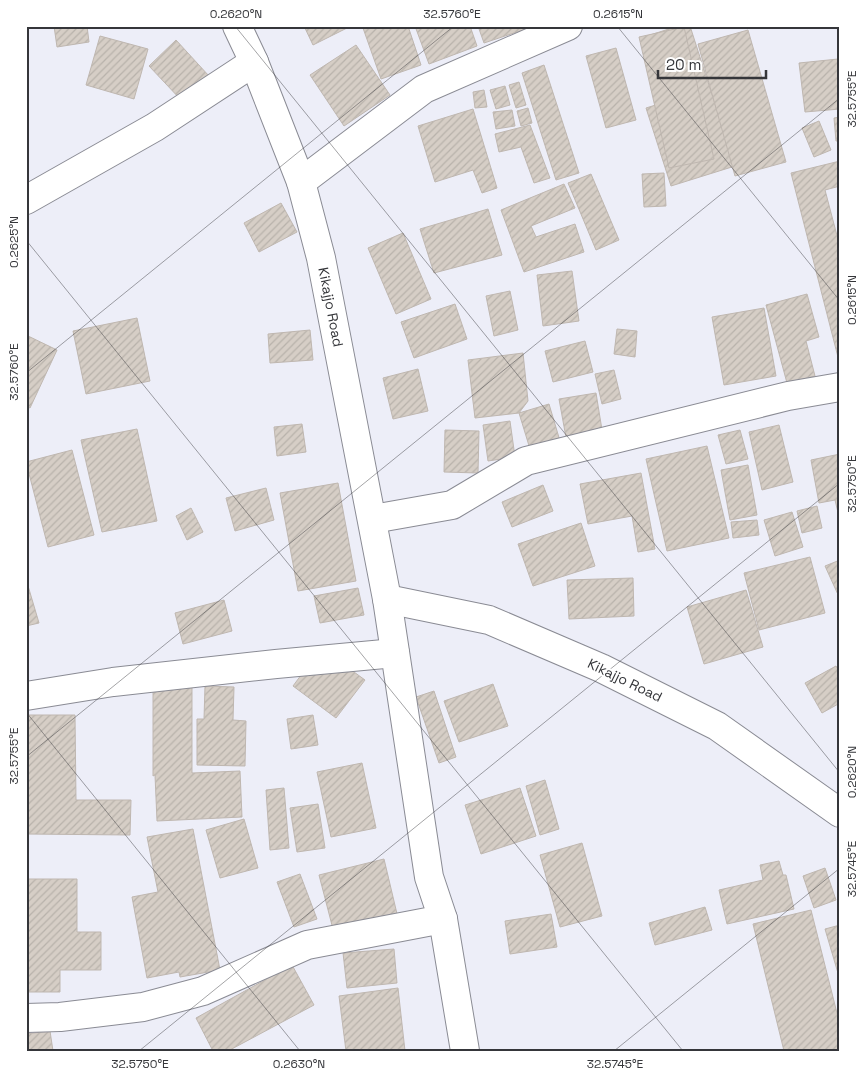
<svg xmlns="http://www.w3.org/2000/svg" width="866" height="1077" font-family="'Space Grotesk',sans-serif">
<defs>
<pattern id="building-hatch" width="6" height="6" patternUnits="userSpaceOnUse" patternTransform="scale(1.25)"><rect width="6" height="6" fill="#d6cec6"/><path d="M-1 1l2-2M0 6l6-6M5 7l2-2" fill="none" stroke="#b8b2ab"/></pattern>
</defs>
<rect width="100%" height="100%" fill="#edeef8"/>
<g fill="url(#building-hatch)" stroke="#bfb7b0">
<polygon points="54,26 87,26 89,42 57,47"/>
<polygon points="304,26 351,26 313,45"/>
<polygon points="367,26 408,26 421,65 381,79 363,28"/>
<polygon points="415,26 470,26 477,46 429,64"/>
<polygon points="478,26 535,26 484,43"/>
<polygon points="678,26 690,26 735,166 671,186 646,108 662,103 641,38"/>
<polygon points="684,27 714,159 669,168 639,37"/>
<polygon points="748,30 786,162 735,176 698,44"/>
<polygon points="100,36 148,49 134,99 86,85"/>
<polygon points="176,40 209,76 182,101 149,66"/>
<polygon points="356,45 390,95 344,126 310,75"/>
<polygon points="616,48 636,120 606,128 586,56"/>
<polygon points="838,59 840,109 805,112 799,63"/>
<polygon points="544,65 579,173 556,180 522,73"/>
<polygon points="519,82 526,105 516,108 509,85"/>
<polygon points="505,86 510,105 496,109 490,90"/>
<polygon points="484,90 487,107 475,108 473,92"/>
<polygon points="528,108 532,123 521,126 517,111"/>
<polygon points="473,109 497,188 482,193 473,170 435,182 418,126"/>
<polygon points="512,110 515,126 496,129 493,112"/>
<polygon points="840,117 840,141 836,141 834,118"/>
<polygon points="819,121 831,150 814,157 802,128"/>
<polygon points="530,125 550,178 534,183 521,147 499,152 495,134"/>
<polygon points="840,161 840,186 825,190 840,247 840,365 791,173"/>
<polygon points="664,173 666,206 644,207 642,174"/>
<polygon points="591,174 619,240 596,250 568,183"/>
<polygon points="564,184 575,208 531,226 536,237 575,224 584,252 524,272 501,210"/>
<polygon points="281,203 297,232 259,252 244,223"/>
<polygon points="488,209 502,255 434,273 420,229"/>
<polygon points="403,233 431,299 396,314 368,248"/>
<polygon points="572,271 579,321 543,326 537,275"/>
<polygon points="510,291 518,330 494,336 486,296"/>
<polygon points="807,294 819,337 806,341 815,376 787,383 766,305"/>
<polygon points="455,304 467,339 414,358 401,322"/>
<polygon points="764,308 776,376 724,385 712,317"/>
<polygon points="137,318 150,381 86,394 73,331"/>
<polygon points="617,329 637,331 635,357 614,354"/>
<polygon points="310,330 313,360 270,363 268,334"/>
<polygon points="26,335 57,350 30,408 26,406"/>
<polygon points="585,341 593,372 553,382 545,351"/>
<polygon points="523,353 528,401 519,413 475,418 468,360"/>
<polygon points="418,369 428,411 393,419 383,378"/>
<polygon points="614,370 621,399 602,404 595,374"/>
<polygon points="596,393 603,436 567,443 559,399"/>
<polygon points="549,404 560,441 530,449 519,413"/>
<polygon points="510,421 515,457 488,461 483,425"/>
<polygon points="302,424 306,452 277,456 274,427"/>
<polygon points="779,425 793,482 762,490 749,432"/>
<polygon points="137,429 157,521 102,532 81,440"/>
<polygon points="445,430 479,431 478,473 444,472"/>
<polygon points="740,430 748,459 726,464 718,435"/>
<polygon points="707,446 729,538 667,551 646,459"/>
<polygon points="72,450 94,535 48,547 26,462"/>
<polygon points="840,454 840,521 835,500 819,503 811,460"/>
<polygon points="748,465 757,515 730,520 721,470"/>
<polygon points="641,473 655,549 638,552 632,516 588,524 580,484"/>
<polygon points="338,483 356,581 298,591 280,493"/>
<polygon points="543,485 553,511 512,527 502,502"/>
<polygon points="266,488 274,520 235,531 226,498"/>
<polygon points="817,506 822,528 802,533 797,511"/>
<polygon points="191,508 203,532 187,540 176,516"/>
<polygon points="792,512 803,547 775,556 764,520"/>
<polygon points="757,520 759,535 733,538 731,522"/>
<polygon points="581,523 595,566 533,586 518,544"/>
<polygon points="810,557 825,613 759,630 744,573"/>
<polygon points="840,560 840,599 825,566"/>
<polygon points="633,578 634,616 569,619 567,580"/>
<polygon points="26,579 39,623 26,626"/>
<polygon points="358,588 364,615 320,623 314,596"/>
<polygon points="746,590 763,647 704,664 687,607"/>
<polygon points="224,600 232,631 183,644 175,613"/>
<polygon points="321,648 365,680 336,718 293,686"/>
<polygon points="836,666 840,673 840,703 822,713 805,683"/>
<polygon points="153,684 192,685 192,773 240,771 242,817 157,821 155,775 153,776"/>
<polygon points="493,684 508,726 459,742 444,701"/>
<polygon points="205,686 234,687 233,720 246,721 245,766 197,765 197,719 204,719"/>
<polygon points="434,691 456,757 439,763 416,697"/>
<polygon points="26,715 75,715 76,800 131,800 130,835 26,834"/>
<polygon points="313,715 318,745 291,749 287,719"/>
<polygon points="362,763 376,828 331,837 317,772"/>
<polygon points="545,780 559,829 540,835 526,786"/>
<polygon points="284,788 289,848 270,850 266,790"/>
<polygon points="520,788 536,836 481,854 465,805"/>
<polygon points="318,804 325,848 297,852 290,808"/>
<polygon points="244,819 258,868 220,878 206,830"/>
<polygon points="193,829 220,970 180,977 179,972 147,978 132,897 158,892 147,837"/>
<polygon points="582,843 602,916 560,927 540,855"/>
<polygon points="384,859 398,918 334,933 319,875"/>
<polygon points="779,861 783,875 786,875 794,909 727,924 719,890 763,880 760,865"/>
<polygon points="825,868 836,900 814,908 803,876"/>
<polygon points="300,874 317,919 294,927 277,882"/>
<polygon points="26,879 77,879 77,932 101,932 101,970 60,970 60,992 27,992"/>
<polygon points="705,907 712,930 655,945 649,923"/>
<polygon points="811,910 840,1025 840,1051 784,1051 753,924"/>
<polygon points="551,914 557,947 510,954 505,921"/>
<polygon points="840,925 840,980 825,929"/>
<polygon points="394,949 397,983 347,988 343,953"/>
<polygon points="292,965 314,1005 228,1051 213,1051 196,1018"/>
<polygon points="398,988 405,1051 346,1051 339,996"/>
<polygon points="50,1031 53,1051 26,1051 26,1034"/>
</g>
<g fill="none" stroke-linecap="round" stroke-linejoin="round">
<g stroke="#8a8b94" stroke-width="30">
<g id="minor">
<polyline points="237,26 254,62 301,182 321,258 387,599 429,877 443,919 465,1051"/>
<polyline points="301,182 424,89 568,26"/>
<polyline points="26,200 155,127 254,62"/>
<polyline points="373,519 452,505 526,461 788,396 840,387"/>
<polyline points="387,599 489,620 601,668 717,726 840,813"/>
<polyline points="26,696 113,682 276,664 395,653"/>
<polyline points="26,1018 60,1017 143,1007 203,991 307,945 443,919"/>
</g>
</g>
<use href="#minor" stroke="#fff" stroke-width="28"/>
</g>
<path fill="none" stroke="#35363a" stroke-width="1" stroke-opacity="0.45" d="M235,26L840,773M617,26L840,301M26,240L683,1051M26,373L454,26M26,712L300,1051M26,757L840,98M139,1051L840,483M614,1051L840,868"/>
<g text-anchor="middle" stroke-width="4" stroke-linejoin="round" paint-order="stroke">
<g font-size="14" fill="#35363a" stroke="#fff">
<text transform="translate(331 307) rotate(79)" y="5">Kikajjo Road</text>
<text transform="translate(625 680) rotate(26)" y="5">Kikajjo Road</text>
</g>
</g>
<rect width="866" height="1077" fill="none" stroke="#ffffff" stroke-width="55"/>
<path d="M658 70v8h108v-8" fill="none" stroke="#35363a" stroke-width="2.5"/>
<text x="666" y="70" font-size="15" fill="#35363a" stroke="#ffffff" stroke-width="4" paint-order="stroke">20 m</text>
<rect x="28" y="28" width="810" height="1022" fill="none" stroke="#35363a" stroke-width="2"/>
<g font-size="12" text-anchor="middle" fill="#35363a">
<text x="236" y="18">0.2620°N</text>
<text x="452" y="18">32.5760°E</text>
<text x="618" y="18">0.2615°N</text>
<text transform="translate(852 99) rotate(-90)" y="4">32.5755°E</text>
<text transform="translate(14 242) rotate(-90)" y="4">0.2625°N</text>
<text transform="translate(852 300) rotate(-90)" y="4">0.2615°N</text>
<text transform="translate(14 372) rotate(-90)" y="4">32.5760°E</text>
<text transform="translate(852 484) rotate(-90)" y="4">32.5750°E</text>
<text transform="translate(14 756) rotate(-90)" y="4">32.5755°E</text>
<text transform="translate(852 772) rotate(-90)" y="4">0.2620°N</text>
<text transform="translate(852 869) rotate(-90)" y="4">32.5745°E</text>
<text x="140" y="1068">32.5750°E</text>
<text x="299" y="1068">0.2630°N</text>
<text x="615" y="1068">32.5745°E</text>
</g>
</svg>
